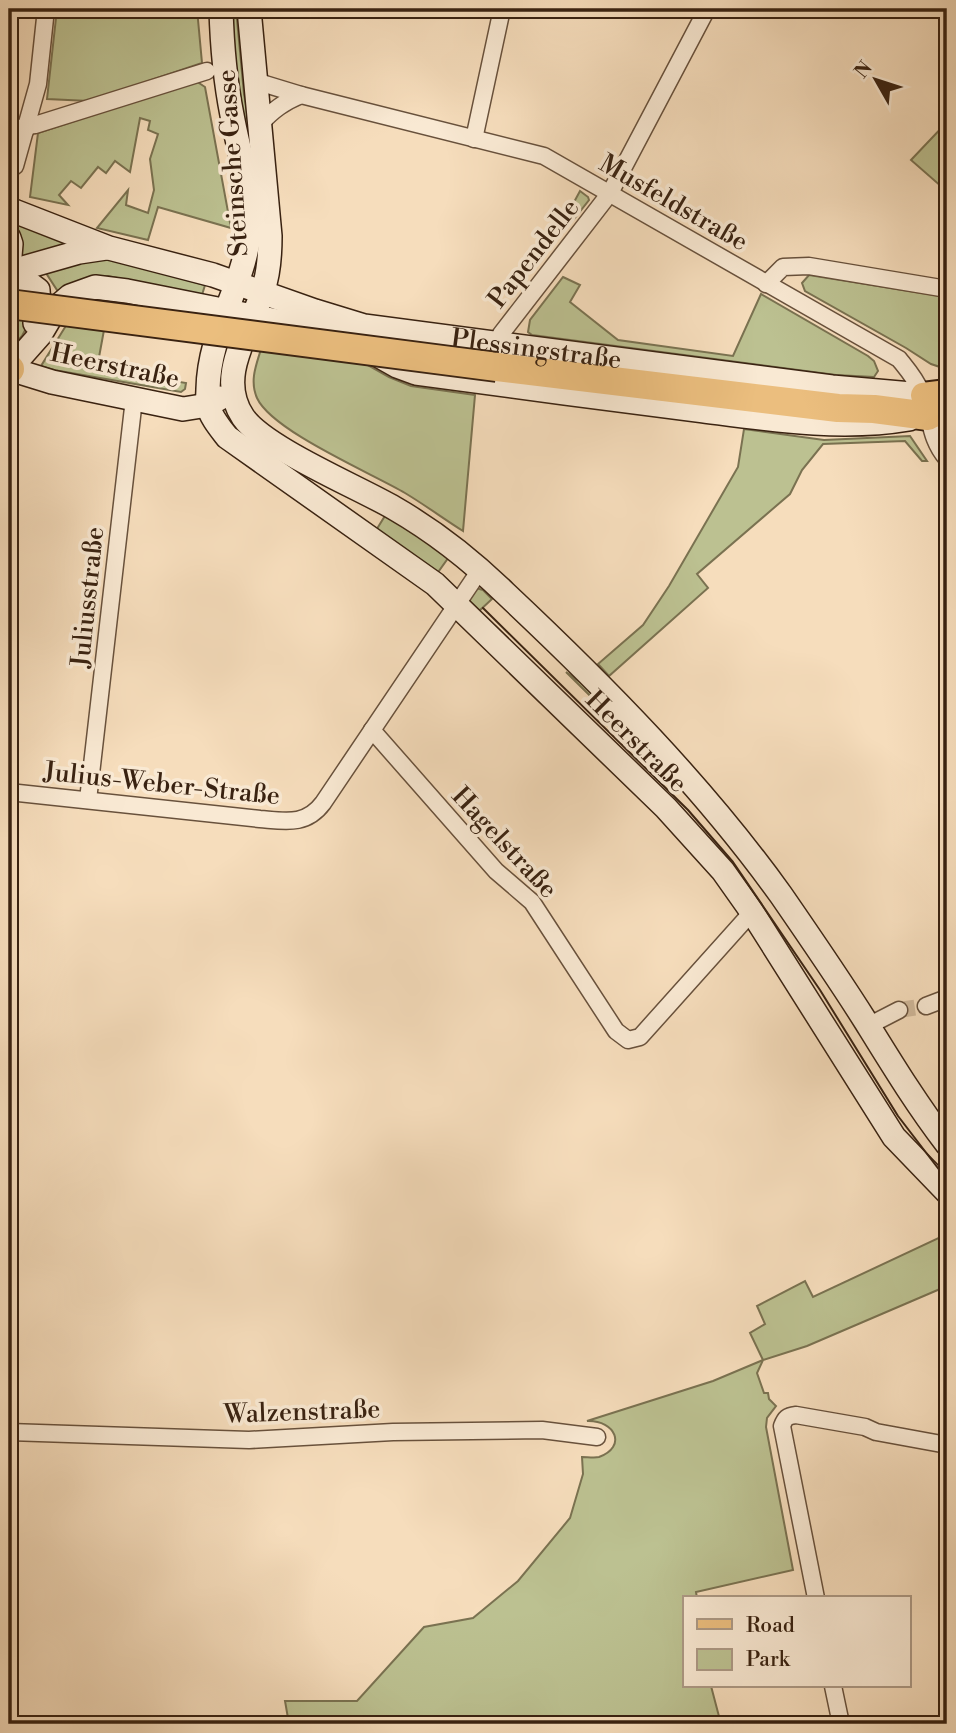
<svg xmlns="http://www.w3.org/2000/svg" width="956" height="1733" font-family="'Libre Bodoni',serif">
<rect width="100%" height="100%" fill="#f6ddbc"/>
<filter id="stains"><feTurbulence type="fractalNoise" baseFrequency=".00286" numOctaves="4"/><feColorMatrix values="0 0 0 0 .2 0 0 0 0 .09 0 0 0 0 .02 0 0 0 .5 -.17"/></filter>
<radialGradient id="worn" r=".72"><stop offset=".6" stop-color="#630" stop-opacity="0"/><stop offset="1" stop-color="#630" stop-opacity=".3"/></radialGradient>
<g fill="#bcc191" stroke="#7a7251" stroke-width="2">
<polygon points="57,9 197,9 202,63 89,101 47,99"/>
<polygon points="229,9 236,9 244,94 259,176 261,266 255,264 259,248 234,68"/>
<polygon points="196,81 205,87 231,228 158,207 148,240 97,228 128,190 126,205 148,213 154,190 150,159 158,134 148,130 150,121 140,118 130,172 115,161 106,173 98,167 81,188 71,181 59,195 68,205 30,197 38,133"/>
<polygon points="947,122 947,184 943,188 911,160"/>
<polygon points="580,191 588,197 589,200 574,219 567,215"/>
<polygon points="9,220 69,243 19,261 16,232"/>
<polygon points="107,258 205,285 202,295 108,276 88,279 67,292 57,290 46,273 47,269"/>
<polygon points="809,275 947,297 947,361 940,367 931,364 906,348 805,291 802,283"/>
<polygon points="563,277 580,285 570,302 618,340 733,356 761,294 868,356 874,361 878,371 874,377 836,375 532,335 528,332 530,320"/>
<polygon points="13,315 32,317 22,336 13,346 10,343"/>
<polygon points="67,324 104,330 97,368 186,383 185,389 181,392 54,370 41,366"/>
<path d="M262,346L355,358L389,377L411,386L475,395L463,531C444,519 425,505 405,493C371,473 272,431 257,398C249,380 257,363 262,346Z"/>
<polygon points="744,429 824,440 910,436 927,461 922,461 905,441 823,444 802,470 790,494 697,574 708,588 609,676 598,664 643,625 669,586 738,467"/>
<polygon points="388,511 451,554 436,575 375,532"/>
<polygon points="476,588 483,590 492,599 478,612 467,599"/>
<polygon points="566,672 583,684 657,758 657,762"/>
<path d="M947,1234V1286L807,1346L763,1360L757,1373L764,1393H768L769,1399L776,1406L767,1418L766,1427L793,1570L696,1592L697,1598H685V1686H711L721,1724H289L285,1701H357L424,1627L473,1618L518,1581L570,1518L583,1474L582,1457C587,1457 595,1458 599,1457C627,1447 616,1420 587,1421L713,1381L763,1360L750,1333L765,1324L757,1306L805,1281L813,1297Z"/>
</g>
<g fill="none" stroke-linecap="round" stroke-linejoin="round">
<polyline stroke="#d0b89a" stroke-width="16" stroke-dasharray="16 8" stroke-linecap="butt" points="899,1010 926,1006"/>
<g stroke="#68513c" stroke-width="19">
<g id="street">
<path d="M255,81L301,95L544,156L899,359C907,369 916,379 921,392C932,416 928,437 947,459"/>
<polyline points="9,124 25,131"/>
<path d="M260,124C273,110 284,102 301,95"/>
<polyline points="26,126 35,125 207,71"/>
<polyline points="474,139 502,9"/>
<polyline points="15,166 38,84 46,9"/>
<polyline points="766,284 783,267 809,266 947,289"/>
<polyline points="497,344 501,334 610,193 707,9"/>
<polyline points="372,730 496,871 532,902 616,1031 628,1040 640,1037 752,912"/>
<path d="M9,792L260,819C285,821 306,826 323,803L480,570"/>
<polyline points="88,800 134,399"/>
<polyline points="926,1006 947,998"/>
<polyline points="868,1026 899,1010"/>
<polyline points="9,1432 249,1440 393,1432 542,1430 597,1437"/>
<path d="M816,1598L782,1426C785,1418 787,1416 796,1415L865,1427L876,1432L947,1445"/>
<polyline points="833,1686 841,1724"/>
</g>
</g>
<g stroke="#392211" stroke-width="26">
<g id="secondary">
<path d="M221,9C222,44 225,80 232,115C239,154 254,195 249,236C242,288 209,333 208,389C208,394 207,401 208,405C210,416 220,428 227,437L435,584L666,808L723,871L752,912L894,1137L947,1192"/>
<path d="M249,9L270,236C270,254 269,273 263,290C251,331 215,375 243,417C264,448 358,487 394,508C434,531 472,561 505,593C604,686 702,785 781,895C810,937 839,979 866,1022C892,1064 917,1105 947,1144"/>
<path id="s1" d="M9,209L109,248L213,275L315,311L364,326L832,387L923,395"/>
<polyline points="9,238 11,244 9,268"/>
<polyline points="9,272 79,252 106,248"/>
<polyline points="9,272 22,278 38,290 39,305 35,323"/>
<polyline points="10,369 52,382 183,409 208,405 220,398"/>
<path d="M9,370L40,335L56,308L70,296L95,287L127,291L272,320L322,328L342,335L397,366L416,373C510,386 603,398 697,410C767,419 839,431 909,419"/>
</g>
</g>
<g stroke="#392211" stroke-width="28">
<g id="primary">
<polyline points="923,395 947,392"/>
<polyline points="928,416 947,413"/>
</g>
</g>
<g stroke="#392211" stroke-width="32">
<g id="highway">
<polyline points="497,367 838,408 874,409 928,416"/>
<polyline points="9,368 10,369"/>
</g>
</g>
<use href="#street" stroke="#f9e9d3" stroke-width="16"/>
<use href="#secondary" stroke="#f9e9d3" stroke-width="23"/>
<use href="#primary" stroke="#ebbe7e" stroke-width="24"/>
<use href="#highway" stroke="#ebbe7e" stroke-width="28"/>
<polyline stroke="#392211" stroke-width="2" points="483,608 688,810 733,862 820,990 898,1116 947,1180"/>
<g stroke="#392211" stroke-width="32" stroke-linecap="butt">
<polyline id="highway-bridge" points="9,304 497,367"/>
</g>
<use href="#highway-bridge" stroke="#ebbe7e" stroke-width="28"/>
</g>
<g text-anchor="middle" stroke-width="7" stroke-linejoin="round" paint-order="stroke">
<g font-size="26" fill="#392211" stroke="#f9e9d3">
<text transform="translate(232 163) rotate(-94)" y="9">Steinsche Gasse</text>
<text transform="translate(674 202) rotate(30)" y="9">Musfeldstraße</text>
<text transform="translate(533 253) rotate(-52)" y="9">Papendelle</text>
<text dy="9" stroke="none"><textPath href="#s1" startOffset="548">Plessingstraße</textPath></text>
<text transform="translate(115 365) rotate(12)" y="9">Heerstraße</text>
<text transform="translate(87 597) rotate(-84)" y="9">Juliusstraße</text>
<text transform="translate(637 741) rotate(45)" y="9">Heerstraße</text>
<text transform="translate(162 783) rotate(6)" y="9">Julius-Weber-Straße</text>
<text transform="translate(505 842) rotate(47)" y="9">Hagelstraße</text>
<text transform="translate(302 1411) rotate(-2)" y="9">Walzenstraße</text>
</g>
</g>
<rect width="956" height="1733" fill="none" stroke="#f6ddbc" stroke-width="35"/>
<rect x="10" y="10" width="935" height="1712" fill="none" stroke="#392211" stroke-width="3.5"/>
<rect x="18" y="18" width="921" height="1698" fill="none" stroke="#392211" stroke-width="2"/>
<rect x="683" y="1596" width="228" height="91" fill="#f9e9d3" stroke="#ac9985" stroke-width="2"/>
<rect x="697" y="1619" width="35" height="10" fill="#ebbe7e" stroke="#ac9985" stroke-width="2"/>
<text x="746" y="1632" font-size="21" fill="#392211">Road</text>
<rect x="697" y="1649" width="35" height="21" fill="#bcc191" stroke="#ac9985" stroke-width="2"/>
<text x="746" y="1666" font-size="21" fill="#392211">Park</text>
<g transform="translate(876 80) rotate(309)" stroke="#f9e9d3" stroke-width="5" paint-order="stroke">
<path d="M0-5L12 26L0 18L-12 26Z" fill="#392211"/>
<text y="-10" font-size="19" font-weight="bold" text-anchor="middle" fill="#392211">N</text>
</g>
<rect width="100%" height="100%" filter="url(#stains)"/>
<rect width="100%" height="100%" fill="url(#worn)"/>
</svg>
